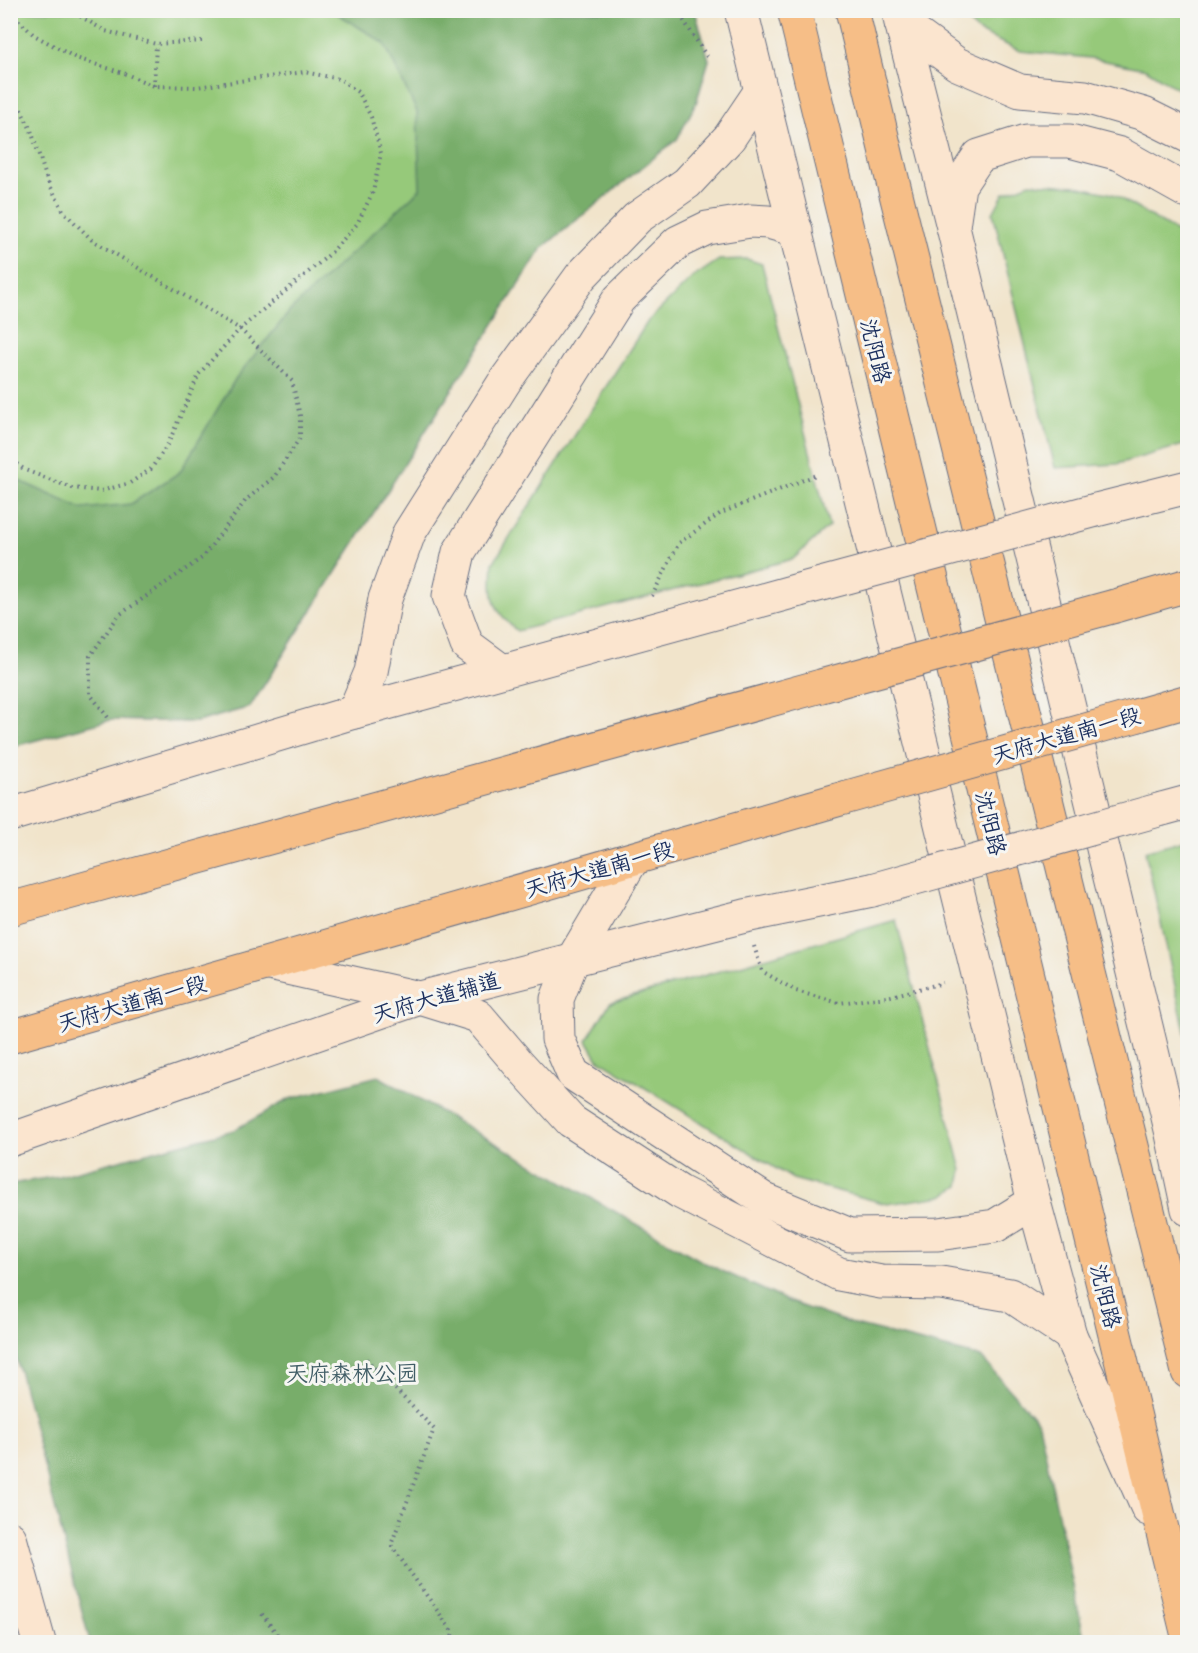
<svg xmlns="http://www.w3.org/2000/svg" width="1198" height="1653" font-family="'Architects Daughter','LXGW WenKai TC',sans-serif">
<rect width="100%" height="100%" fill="#f6f6f2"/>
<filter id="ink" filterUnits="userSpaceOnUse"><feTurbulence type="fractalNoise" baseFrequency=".0167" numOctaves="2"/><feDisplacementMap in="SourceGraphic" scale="12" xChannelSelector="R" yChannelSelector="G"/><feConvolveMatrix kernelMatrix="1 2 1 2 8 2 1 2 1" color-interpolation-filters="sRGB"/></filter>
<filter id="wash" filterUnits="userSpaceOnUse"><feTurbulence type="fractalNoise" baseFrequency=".008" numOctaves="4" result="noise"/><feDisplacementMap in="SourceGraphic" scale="24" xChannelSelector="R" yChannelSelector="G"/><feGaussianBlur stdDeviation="1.35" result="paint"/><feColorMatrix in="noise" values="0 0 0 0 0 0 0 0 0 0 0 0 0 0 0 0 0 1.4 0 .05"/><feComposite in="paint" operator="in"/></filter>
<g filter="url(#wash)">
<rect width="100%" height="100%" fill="#f1e4cb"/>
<g fill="#96c97a" stroke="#587c6c" stroke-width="1.5">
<polygon points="11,11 695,11 709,60 696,103 677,139 542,248 250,707 197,722 110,720 11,747"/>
<polygon points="955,11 1187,11 1187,95 1146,69 1090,58 1020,51 979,32"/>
<polygon points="1030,183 1075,186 1113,194 1187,238 1187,444 1117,464 1055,468 993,213 1004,193"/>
<path d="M747,259L762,264L829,526L793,559L517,631C490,607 491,597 493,563L648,321L692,278L719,260Z"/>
<polygon points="1187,839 1188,839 1187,1040 1145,851"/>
<polygon points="896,920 962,1170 959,1186 942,1196 887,1204 793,1179 598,1059 587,1040 610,1003"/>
</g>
<g fill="#78ad6a" stroke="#4a6e64" stroke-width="1.5">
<polygon points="333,11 695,11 709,60 696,103 677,139 542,248 250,707 197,722 110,720 11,747 11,477 82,509 131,504 180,472 236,378 290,311 420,189 417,112 384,43"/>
<polygon points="378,1076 705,1263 790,1302 855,1325 981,1357 1039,1423 1085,1642 90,1642 11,1339 11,1184 59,1176 234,1130 289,1099"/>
</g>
</g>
<g filter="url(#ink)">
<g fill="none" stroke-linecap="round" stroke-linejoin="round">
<g stroke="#666e84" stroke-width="35">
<g id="secondary">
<polyline points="741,10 1034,1202 1070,1335 1148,1509"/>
<polyline points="898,10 953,227 1172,1134 1188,1209"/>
<polyline points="901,23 957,64 1020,91 1085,97 1144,114 1188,136"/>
<polyline points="954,220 959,186 979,156 1026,141 1070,141 1120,154 1188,192"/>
<polyline points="1096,510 1188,487"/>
<polyline points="501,670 467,645 449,596 459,552 619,299 678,242 707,228 750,221 768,222 796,230"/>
<polyline points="354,712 371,672 385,599 409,533 505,381 581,276 637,218 687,183 729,138 760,92"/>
<polyline points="1162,809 1188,802"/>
<polyline points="10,815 354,712 799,590"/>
<polyline points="632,860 573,959 557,999 558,1039 573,1074 765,1200 850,1235 938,1234 995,1226 1034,1202"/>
<polyline points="269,964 420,998 478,1016 518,1063 571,1121 680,1192 839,1274 881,1282 941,1283 1010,1295 1070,1335"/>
<polyline points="10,1140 420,998 745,916 872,890"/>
<polyline points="10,1538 39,1642"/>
</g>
</g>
<g stroke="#666e84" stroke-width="35">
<g id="primary">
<polyline points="794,10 1188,1636"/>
<polyline points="852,10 891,174 1188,1372"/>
</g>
</g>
<g stroke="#666e84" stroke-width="35">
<g id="highway">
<polyline points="1115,606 1188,585"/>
<polyline points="1139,715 1188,701"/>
<polyline points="10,909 821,686"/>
<polyline points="10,1037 844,798"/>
</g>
</g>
<g stroke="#666e84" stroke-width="4" stroke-dasharray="1.5 4.5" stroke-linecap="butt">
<polyline points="70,10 105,31 156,44 202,41"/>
<polyline points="677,10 709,60"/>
<polyline points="10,12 34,35 76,58 126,74 154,86 197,87 304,72 340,79 359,93 371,117 381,153 373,192 357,224 330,254 240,329 199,374 168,444 151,469 130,483 101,491 72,488 25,470 10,459"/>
<polyline points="154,86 156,44"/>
<polyline points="10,88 31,130 47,180 64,212 92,240 240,329 292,381 300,416 300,438 274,477 246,500 202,558 119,615 90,656 90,694 110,720"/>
<polyline points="652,596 679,543 721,513 816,475"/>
<polyline points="754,946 762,971 796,991 839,1003 887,997 943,983"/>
<polyline points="366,1359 434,1429 391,1545 451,1630 454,1642"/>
<polyline points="262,1614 283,1642"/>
</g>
<use href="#secondary" stroke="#fbe5cf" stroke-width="33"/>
<use href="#primary" stroke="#f6be87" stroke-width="33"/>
<use href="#highway" stroke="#f6be87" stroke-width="33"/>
<g stroke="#666e84" stroke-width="35" stroke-linecap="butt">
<g id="secondary-bridge">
<polyline points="799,590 1096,510"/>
<polyline points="872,890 1162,809"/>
</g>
</g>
<g stroke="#666e84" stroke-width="35" stroke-linecap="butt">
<g id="highway-bridge">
<polyline points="821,686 1115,606"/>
<polyline points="844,798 1139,715"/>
</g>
</g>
<use href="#secondary-bridge" stroke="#fbe5cf" stroke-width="33"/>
<use href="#highway-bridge" stroke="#f6be87" stroke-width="33"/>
</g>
</g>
<g text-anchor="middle" stroke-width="6" stroke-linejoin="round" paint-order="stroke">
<g font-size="22" fill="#1b2f5e" stroke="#f6f6f2">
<text transform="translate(876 351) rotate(76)" y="8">沈阳路</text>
<text transform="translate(1066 735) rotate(-16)" y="8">天府大道南一段</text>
<text transform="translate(991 823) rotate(76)" y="8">沈阳路</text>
<text transform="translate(599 869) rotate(-16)" y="8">天府大道南一段</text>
<text transform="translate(436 997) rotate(-16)" y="8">天府大道辅道</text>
<text transform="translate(132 1003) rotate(-16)" y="8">天府大道南一段</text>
<text transform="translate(1106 1296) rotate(76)" y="8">沈阳路</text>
</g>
<g font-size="22" fill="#405d66" stroke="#f6f6f2">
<text x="352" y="1381">天府森林公园</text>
</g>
</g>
<rect width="1198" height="1653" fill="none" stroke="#f6f6f2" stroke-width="36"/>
</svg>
